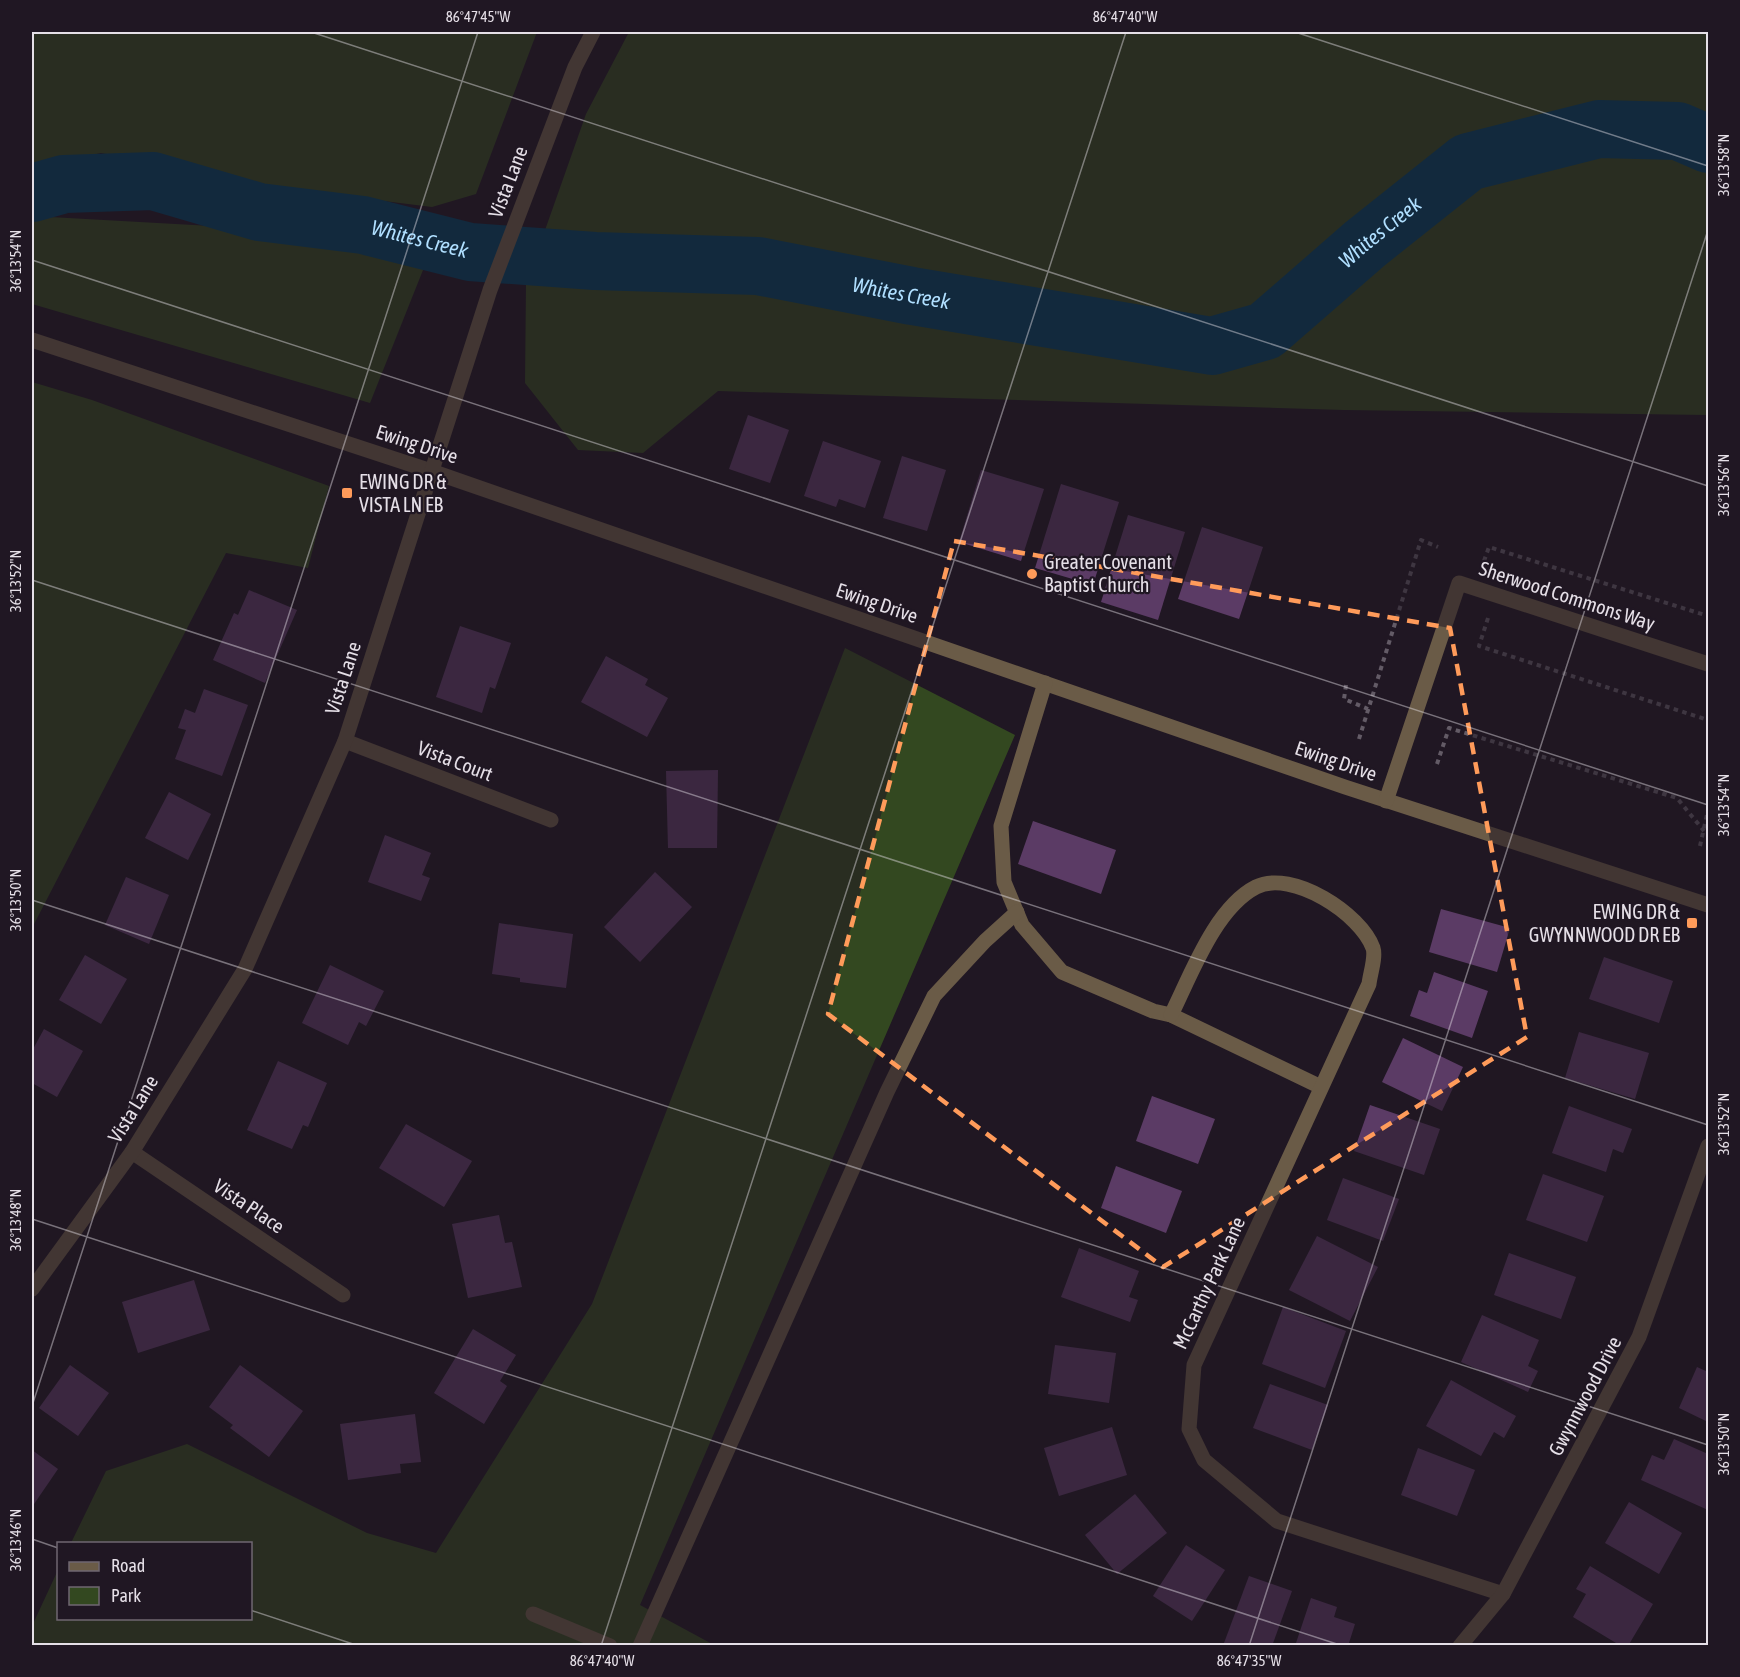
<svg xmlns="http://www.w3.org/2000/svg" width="1740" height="1677" font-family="'Asap Condensed',sans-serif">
<rect width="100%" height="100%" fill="#201723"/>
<g fill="#334820">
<polygon points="32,32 537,32 476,194 432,207 296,190 101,153 32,168"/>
<polygon points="629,32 1708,32 1708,415 1344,410 718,391 643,453 578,450 525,383 526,284 586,114"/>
<polygon points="32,216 264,229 427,260 370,403 32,304"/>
<polygon points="32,382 92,400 329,486 308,568 226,553 32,928"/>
<polygon points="845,648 1015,735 640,1605 714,1645 32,1646 32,1626 58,1570 58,1618 250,1618 250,1544 71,1543 106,1471 187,1444 367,1533 436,1553 592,1304"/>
</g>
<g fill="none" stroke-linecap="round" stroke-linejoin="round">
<path stroke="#003f5e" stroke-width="58" id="s1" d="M32,193L64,184L153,181L259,212L363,225L470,252L595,261L758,266L912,296L1212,346L1265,331L1365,244L1468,162L1599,129L1678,131L1708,144"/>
</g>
<g fill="#5b3b65">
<polygon points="748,415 789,430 770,483 729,469"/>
<polygon points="823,441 881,461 865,508 839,499 836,507 804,496"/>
<polygon points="902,456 946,470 927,531 883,518"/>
<polygon points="981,470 1044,489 1021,561 959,542"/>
<polygon points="1061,484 1119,502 1093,585 1035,568"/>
<polygon points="1128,515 1185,532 1158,620 1101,602"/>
<polygon points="1202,527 1263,547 1239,619 1178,599"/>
<polygon points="249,590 297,610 265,683 213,660 234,613 238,615"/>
<polygon points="460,626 511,643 495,689 490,687 482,713 436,697"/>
<polygon points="606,656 648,679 645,685 668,698 647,737 581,702"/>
<polygon points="204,689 248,705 222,776 175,759 186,730 178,728 185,709 195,713"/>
<polygon points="718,770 717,848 668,848 666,771"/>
<polygon points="169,792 211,814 188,860 145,838"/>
<polygon points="1033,821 1116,850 1101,894 1018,864"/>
<polygon points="385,835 431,853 422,875 430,878 421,901 368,882"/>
<polygon points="655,872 692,907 640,962 604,927"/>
<polygon points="126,877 169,895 149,944 105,925"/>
<polygon points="1441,909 1510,928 1497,972 1429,952"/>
<polygon points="499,923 573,934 566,988 520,982 520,978 492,974"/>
<polygon points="85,955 127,979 101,1024 59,1000"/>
<polygon points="1604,957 1673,981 1659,1023 1589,999"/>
<polygon points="330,965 384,991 366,1026 359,1022 348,1045 302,1023"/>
<polygon points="1434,972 1488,991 1472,1038 1410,1016 1419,990 1427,993"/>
<polygon points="44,1029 83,1051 57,1097 32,1083 32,1051"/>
<polygon points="1579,1032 1649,1053 1635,1099 1565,1078"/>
<polygon points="1403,1038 1463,1067 1442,1111 1382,1082"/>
<polygon points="278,1061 327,1083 308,1127 303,1125 292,1149 247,1130"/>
<polygon points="1152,1096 1215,1119 1198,1164 1136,1141"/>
<polygon points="1370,1105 1440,1129 1424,1175 1354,1151"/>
<polygon points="1569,1106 1632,1129 1623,1153 1613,1149 1606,1172 1552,1153"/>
<polygon points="406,1124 472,1161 444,1207 379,1168"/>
<polygon points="1116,1166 1182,1191 1166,1233 1101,1208"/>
<polygon points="1543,1174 1604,1196 1587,1242 1526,1220"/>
<polygon points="1343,1178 1399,1199 1383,1241 1327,1220"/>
<polygon points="499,1215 505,1243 512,1242 522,1287 468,1298 452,1224"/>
<polygon points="1317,1236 1378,1267 1350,1321 1289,1290"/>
<polygon points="1079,1248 1139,1271 1129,1297 1138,1300 1130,1322 1061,1297"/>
<polygon points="1509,1253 1576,1277 1561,1319 1494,1295"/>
<polygon points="194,1280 210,1330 138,1353 122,1302"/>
<polygon points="1283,1307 1346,1331 1325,1388 1262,1364"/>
<polygon points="1482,1315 1539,1340 1528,1366 1538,1371 1528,1392 1461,1362"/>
<polygon points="473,1329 516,1355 500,1381 507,1386 484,1424 434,1393"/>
<polygon points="1055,1345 1116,1353 1109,1403 1048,1394"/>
<polygon points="70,1365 109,1393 78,1436 39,1408"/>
<polygon points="240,1365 303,1411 269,1457 230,1428 233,1425 209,1407"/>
<polygon points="1697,1367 1708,1372 1708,1422 1679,1408"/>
<polygon points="1451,1380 1516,1416 1504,1438 1494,1432 1481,1456 1426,1426"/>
<polygon points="1270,1384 1328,1405 1312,1450 1253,1428"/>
<polygon points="415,1414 421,1462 400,1464 401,1473 348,1480 340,1424"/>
<polygon points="1112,1427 1127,1475 1059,1496 1044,1448"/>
<polygon points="1674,1439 1708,1454 1708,1510 1641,1480 1652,1455 1664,1460"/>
<polygon points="1418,1448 1475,1470 1457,1516 1401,1495"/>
<polygon points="32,1450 58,1469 32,1507"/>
<polygon points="1135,1494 1167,1533 1117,1574 1085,1535"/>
<polygon points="1629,1502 1682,1533 1659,1574 1605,1543"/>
<polygon points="1186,1545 1225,1570 1192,1621 1153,1596"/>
<polygon points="1590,1566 1653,1604 1628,1646 1621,1646 1573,1617 1586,1594 1576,1589"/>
<polygon points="1249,1576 1292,1591 1272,1646 1224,1643"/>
<polygon points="1311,1598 1337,1607 1334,1617 1355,1624 1348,1646 1295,1646"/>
</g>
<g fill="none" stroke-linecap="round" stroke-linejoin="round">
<g stroke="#635b66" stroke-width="4" stroke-dasharray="4.5 4.5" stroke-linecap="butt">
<polyline points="1484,561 1489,547 1708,616"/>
<polyline points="1488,618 1479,646 1708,720"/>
<polyline points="1346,685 1344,699 1368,709"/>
<polyline points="1359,739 1421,540 1438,547"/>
<polyline points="1437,764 1449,728 1677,798 1704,831"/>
<polyline points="1700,846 1708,810"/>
</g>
<g stroke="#6a5b47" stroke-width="15">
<polyline points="32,340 431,471 1345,787 1708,905"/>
<polyline points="1045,683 1001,826 1004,882 1022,925 1062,972 1153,1011 1171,1015 1321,1087"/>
<polyline points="345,741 551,820"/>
<polyline points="1386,801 1459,583 1708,664"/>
<path d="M1171,1015C1191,975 1215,908 1256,887C1292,869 1361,914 1373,948C1376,957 1370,974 1369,984L1194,1365L1189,1429L1204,1460L1277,1521L1503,1594"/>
<polyline points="132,1152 343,1295"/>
<polyline points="32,1289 132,1152 245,969 345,741 490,290 575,67 593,32"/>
<polyline points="533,1614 610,1646"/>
<polyline points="640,1646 887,1092 934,996 985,941 1017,912"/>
<polyline points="1460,1646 1503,1594 1639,1337 1708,1146"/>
</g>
</g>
<path d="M0 0H1740V1677H0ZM954,541L1450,628L1527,1037L1163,1267L828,1014Z" fill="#201723" fill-opacity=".55" fill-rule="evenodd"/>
<path fill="none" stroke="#ff9b5a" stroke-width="4.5" stroke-dasharray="12 8" stroke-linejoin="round" d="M954,541L1450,628L1527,1037L1163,1267L828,1014Z"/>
<path fill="none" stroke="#e5dfe7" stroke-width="1.5" stroke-opacity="0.45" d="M311,32L1708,486M1295,32L1708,166M32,260L1708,805M32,580L1708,1125M32,900L1708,1445M32,1219L1343,1646M32,1406L478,32M32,1539L58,1548M250,1610L359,1646M601,1646L1126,32M1249,1646L1708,230"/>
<g fill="#ff9b5a" stroke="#201723" stroke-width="2">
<rect x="341" y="487" width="12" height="12" rx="3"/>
<circle cx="1032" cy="574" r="6"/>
<rect x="1686" y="917" width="12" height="12" rx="3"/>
</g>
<g text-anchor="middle" stroke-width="4.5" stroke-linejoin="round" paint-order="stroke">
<g font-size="20" fill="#e5dfe7" stroke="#201723">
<text transform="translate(508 182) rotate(-69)" y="7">Vista Lane</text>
<text transform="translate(417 444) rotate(18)" y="7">Ewing Drive</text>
<text transform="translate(1567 596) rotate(18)" y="7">Sherwood Commons Way</text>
<text transform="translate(877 603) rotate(19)" y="7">Ewing Drive</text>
<text transform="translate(343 678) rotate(-72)" y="7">Vista Lane</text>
<text transform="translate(455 761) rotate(21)" y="7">Vista Court</text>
<text transform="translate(1336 761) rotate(19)" y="7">Ewing Drive</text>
<text transform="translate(133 1109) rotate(-58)" y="7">Vista Lane</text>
<text transform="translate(249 1206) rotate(34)" y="7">Vista Place</text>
<text transform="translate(1209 1283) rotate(-65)" y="7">McCarthy Park Lane</text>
<text transform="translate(1585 1396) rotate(-62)" y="7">Gwynnwood Drive</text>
</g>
<g font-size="20" fill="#e5dfe7" stroke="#201723" text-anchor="start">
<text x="359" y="489">EWING DR &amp;<tspan x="359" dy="23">VISTA LN EB</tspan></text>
<text x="1044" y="569">Greater Covenant<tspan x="1044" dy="23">Baptist Church</tspan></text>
<text x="1680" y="919" text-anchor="end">EWING DR &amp;<tspan x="1680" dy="23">GWYNNWOOD DR EB</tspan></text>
</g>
<g font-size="21" font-style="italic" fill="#b0dfff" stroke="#201723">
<text dy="7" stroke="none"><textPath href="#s1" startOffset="1404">Whites Creek</textPath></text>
<text dy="7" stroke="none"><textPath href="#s1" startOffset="396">Whites Creek</textPath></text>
<text dy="7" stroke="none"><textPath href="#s1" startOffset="882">Whites Creek</textPath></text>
</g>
</g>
<rect width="1740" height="1677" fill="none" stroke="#201723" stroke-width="66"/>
<rect x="57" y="1542" width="195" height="78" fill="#201723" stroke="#6f6771" stroke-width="1.5"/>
<rect x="69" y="1562" width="30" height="9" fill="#6a5b47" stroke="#6f6771" stroke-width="1.5"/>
<text x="111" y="1572" font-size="18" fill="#e5dfe7">Road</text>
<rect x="69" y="1587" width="30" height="18" fill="#334820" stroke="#6f6771" stroke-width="1.5"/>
<text x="111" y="1602" font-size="18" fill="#e5dfe7">Park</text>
<rect x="33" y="33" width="1674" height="1611" fill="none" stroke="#e5dfe7" stroke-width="2"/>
<g font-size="15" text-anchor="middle" fill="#e5dfe7">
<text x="478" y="22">86°47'45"W</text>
<text x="1125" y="22">86°47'40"W</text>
<text transform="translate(1724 165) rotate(-90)" y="5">36°13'58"N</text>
<text transform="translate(16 261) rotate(-90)" y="5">36°13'54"N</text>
<text transform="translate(1724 485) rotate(-90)" y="5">36°13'56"N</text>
<text transform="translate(16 581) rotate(-90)" y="5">36°13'52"N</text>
<text transform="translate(1724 805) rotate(-90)" y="5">36°13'54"N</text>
<text transform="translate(16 900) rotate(-90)" y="5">36°13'50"N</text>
<text transform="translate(1724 1124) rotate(-90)" y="5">36°13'52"N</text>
<text transform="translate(16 1220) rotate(-90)" y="5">36°13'48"N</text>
<text transform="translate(1724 1444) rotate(-90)" y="5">36°13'50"N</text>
<text transform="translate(16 1540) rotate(-90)" y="5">36°13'46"N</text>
<text x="602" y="1666">86°47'40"W</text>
<text x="1249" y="1666">86°47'35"W</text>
</g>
</svg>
